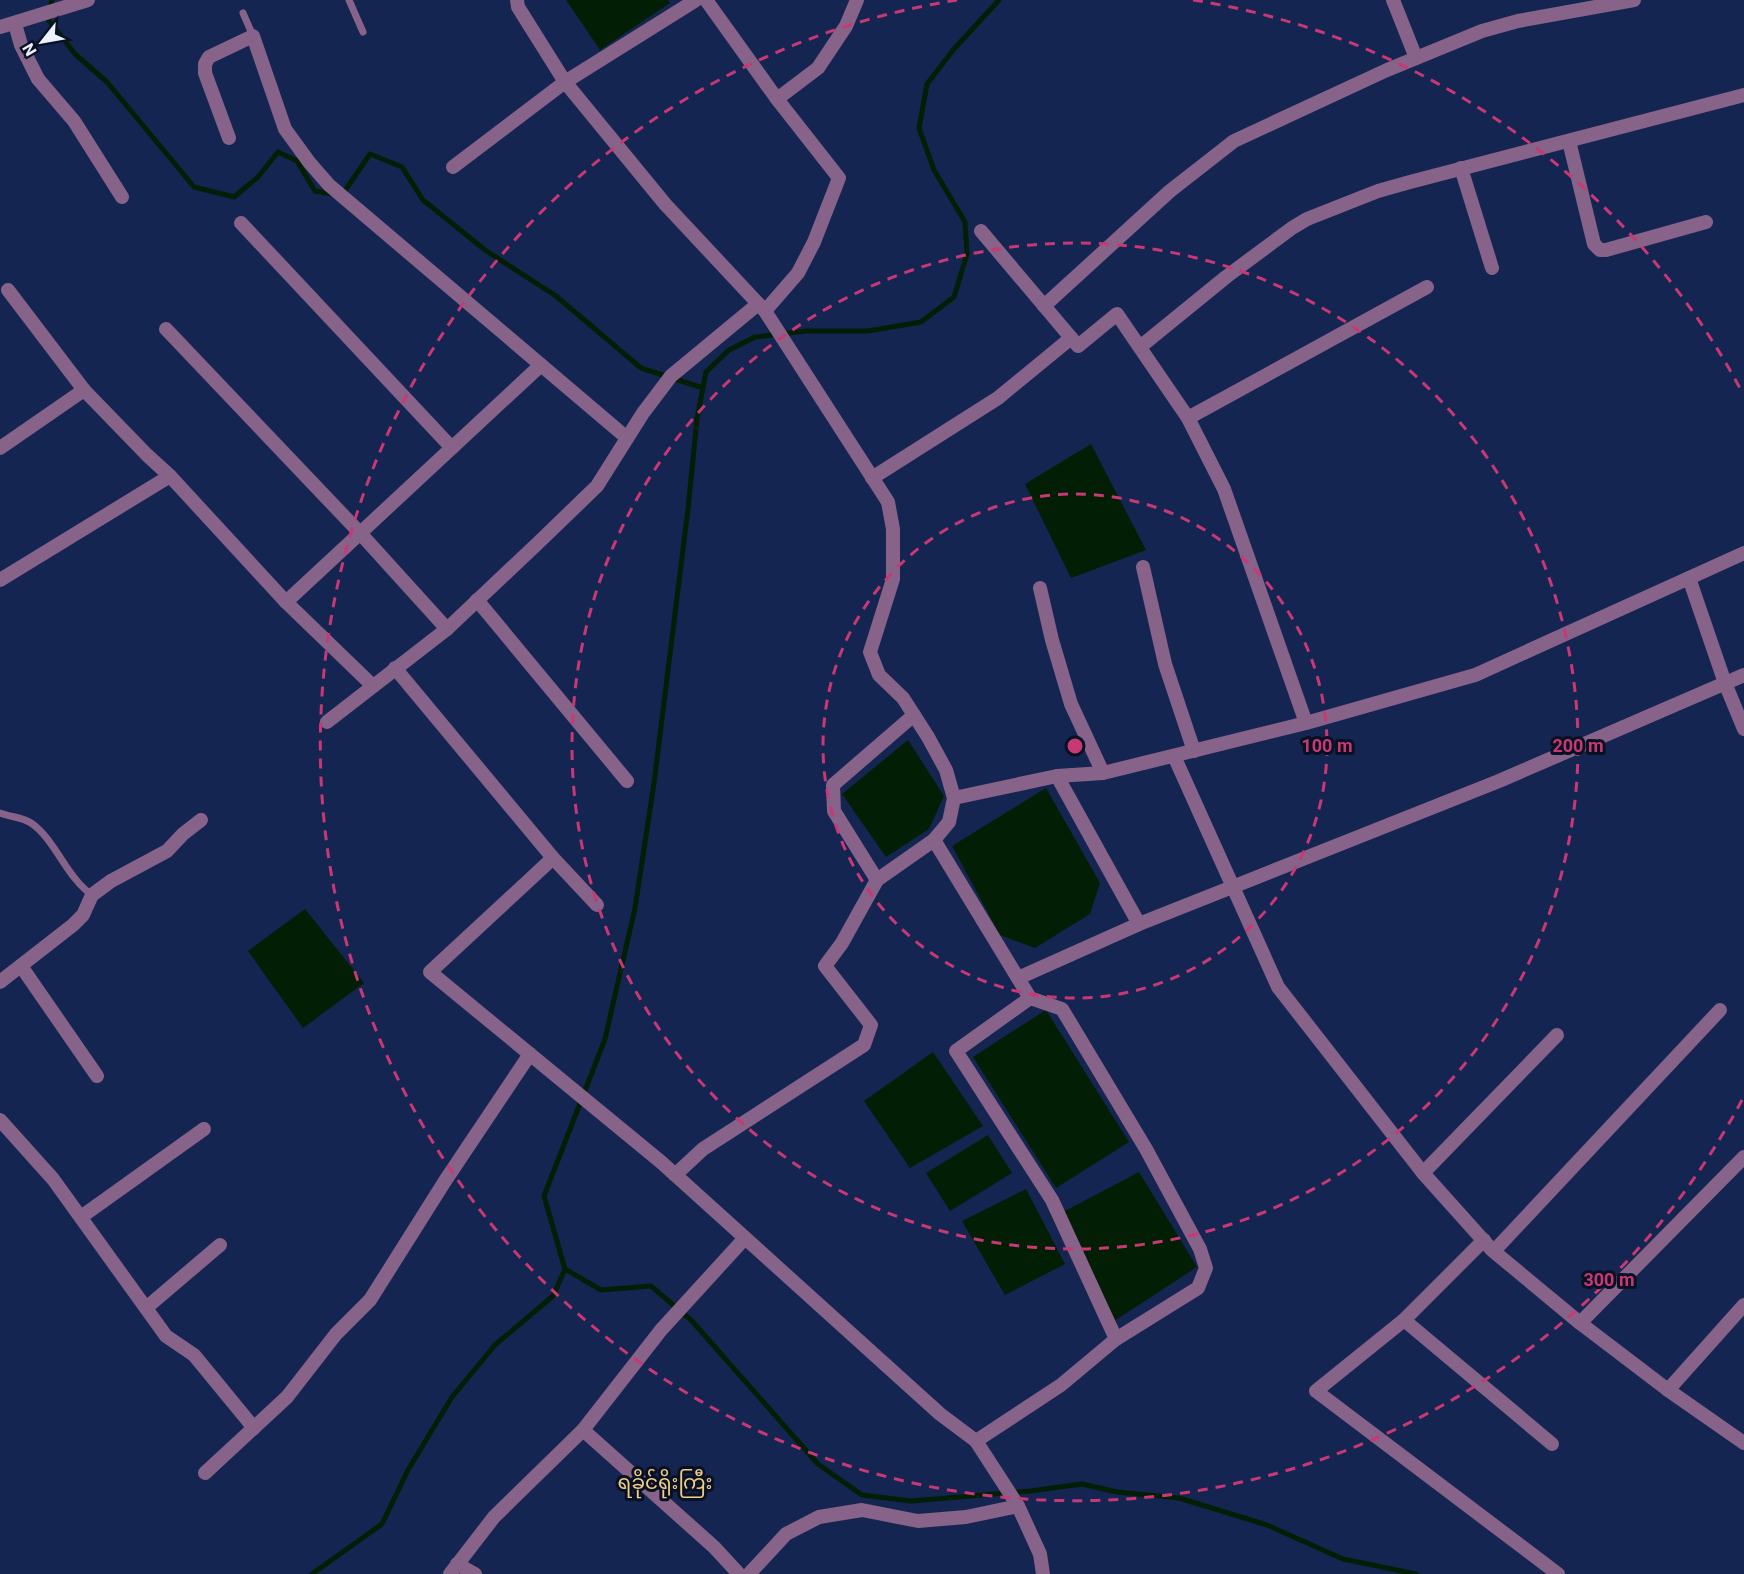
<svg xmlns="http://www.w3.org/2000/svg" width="1744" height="1574" font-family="Roboto,'Noto Sans Myanmar',sans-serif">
<rect width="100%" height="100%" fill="#142551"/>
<g fill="#021f05">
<polygon points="566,0 668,0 670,3 600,50"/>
<polygon points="1091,444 1146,550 1071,578 1025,484"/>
<polygon points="908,740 944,796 929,829 886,857 842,794"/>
<polygon points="1046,788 1100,883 1090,914 1035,948 1000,935 952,846"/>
<polygon points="305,909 364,983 303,1028 248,951"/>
<polygon points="1046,1010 1129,1142 1056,1188 973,1057"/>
<polygon points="933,1052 983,1126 910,1168 864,1101"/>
<polygon points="988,1135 1012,1173 950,1211 926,1173"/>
<polygon points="1139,1172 1197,1267 1114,1321 1063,1212"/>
<polygon points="1026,1189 1065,1264 1005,1295 962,1221"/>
</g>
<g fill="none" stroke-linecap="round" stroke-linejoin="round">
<g stroke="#021f05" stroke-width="5">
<polyline points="52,0 47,18 75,54 107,82 194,187 234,197 258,177 278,152 297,161 315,191 333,194"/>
<polyline points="342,195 370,154 402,167 423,200 485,250 556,296 641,368 703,388"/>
<polyline points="565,1269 601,1290 651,1286 692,1321 818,1464 862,1495 911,1501 1030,1491 1082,1484 1117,1492 1179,1498 1267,1525 1343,1559 1416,1574"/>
<polyline points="312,1574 382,1524 408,1470 452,1397 495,1345 553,1296 565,1269 544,1196 605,1039 635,908 654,783 688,509 697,419 706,372 729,350 755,337 806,331 868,331 921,322 954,297 967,254 965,222 934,170 919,128 927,84 954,49 999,0"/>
</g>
<g stroke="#876289" stroke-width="7">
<polyline points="349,0 363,32"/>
<polyline points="243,13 253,36"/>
<path d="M0,813C10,817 22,817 31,823C55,839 66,877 92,895"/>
</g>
<g stroke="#876289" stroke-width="14">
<polyline points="517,0 518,7 565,82 665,204 765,311 888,502 893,529 893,579 870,652 879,675 903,698 928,737 946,770 954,798 949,822 934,840 877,880 842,943 825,966 871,1025 864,1045 703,1149 675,1175"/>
<polyline points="706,0 777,99"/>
<polyline points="1393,0 1416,58"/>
<polyline points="15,24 21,45 38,79 74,121 122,197"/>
<polyline points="0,27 88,0"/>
<polyline points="229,138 205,73 205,64 209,57 253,36 285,129 309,162 329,185 627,438"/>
<polyline points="1569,141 1594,244 1600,250 1606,250 1706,222"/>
<polyline points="453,167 565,82 696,0"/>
<polyline points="1461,168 1492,268"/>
<polyline points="241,223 452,448"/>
<polyline points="981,231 1078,346 1117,314 1188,418 1224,489 1306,723"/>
<polyline points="8,290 84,390 147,455 170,476 286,602 373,686"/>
<polyline points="1044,306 1170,191 1234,141 1387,70 1482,31 1518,21 1634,0"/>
<polyline points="765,311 798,273 814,242 839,178 777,99 818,68 846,26 857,0"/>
<polyline points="166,329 360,533 447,629"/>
<polyline points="1140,347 1226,277 1292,228 1307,219 1378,191 1410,182 1744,95"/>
<polyline points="1188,418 1427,287"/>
<polyline points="0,448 84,390"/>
<polyline points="872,478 998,398 1071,338"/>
<polyline points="1143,567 1165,664 1194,751"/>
<polyline points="1689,578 1725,683 1744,729"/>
<polyline points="0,580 170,476"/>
<polyline points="1040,588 1052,640 1071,704 1103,773"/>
<polyline points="477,600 627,781"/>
<polyline points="286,602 541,365"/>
<polyline points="395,668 553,858 597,905"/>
<polyline points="327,722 447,629 538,543 597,486 643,413 671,376 758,304"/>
<polyline points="1174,756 1278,987 1423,1173 1492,1250 1580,1323 1668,1390 1744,1443"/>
<polyline points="1057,776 1139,924"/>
<polyline points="954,798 1057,776 1103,773 1306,723 1475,675 1744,553"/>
<polyline points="934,840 1030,998 1062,1009 1146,1149 1200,1249 1206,1268 1198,1288 1116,1339 1061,1385 976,1441"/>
<polyline points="553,858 430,972 661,1162 940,1414 976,1441 1018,1506 1040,1554 1043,1574"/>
<polyline points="877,880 834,811 833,785 914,715"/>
<polyline points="21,966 97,1076"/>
<polyline points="1018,978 1139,924 1499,781 1744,675"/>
<polyline points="0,982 73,925 83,915 92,895 111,881 167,851 183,834 201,820"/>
<polyline points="1030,998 956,1051 1052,1200 1116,1339"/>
<polyline points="0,1120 53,1179 166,1336 194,1355 254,1428"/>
<polyline points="1423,1173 1557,1035"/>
<polyline points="81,1217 204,1129"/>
<polyline points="1484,1240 1404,1320 1316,1391 1558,1574"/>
<polyline points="1494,1251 1720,1010"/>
<polyline points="146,1308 220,1245"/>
<polyline points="1404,1320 1552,1444"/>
<polyline points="1580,1323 1744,1157"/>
<polyline points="1668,1390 1744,1305"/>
<polyline points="583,1430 714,1547 739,1574"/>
<polyline points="205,1473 287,1397 336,1334 370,1300 445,1181 530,1054"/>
<polyline points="457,1564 475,1574"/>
<polyline points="450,1574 494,1517 583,1430 661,1330 745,1238"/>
<polyline points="749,1574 786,1534 819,1517 862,1510 918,1521 966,1517 1018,1506"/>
</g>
</g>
<g fill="none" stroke="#c83873" stroke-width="3" stroke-dasharray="10 8">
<circle cx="1075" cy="746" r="252"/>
<circle cx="1075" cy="746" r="503"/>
<path d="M1742 1100A755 755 0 1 1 957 0M1193 0A755 755 0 0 1 1742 392"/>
</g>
<g text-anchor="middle" stroke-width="6" stroke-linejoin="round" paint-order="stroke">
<g font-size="20" fill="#f1ce85" stroke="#081023">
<text x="665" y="1489">ရခိုင်ရိုးကြီး</text>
</g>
</g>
<circle cx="1075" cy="746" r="9" fill="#c83873" stroke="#081023" stroke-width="3"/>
<g font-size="18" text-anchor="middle" font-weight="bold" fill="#c83873" stroke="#081023" stroke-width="6" stroke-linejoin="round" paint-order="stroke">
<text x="1327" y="752">100 m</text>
<text x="1578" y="752">200 m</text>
<text x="1609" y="1286">300 m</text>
</g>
<g transform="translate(42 42) rotate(239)" stroke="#081023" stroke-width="4.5" paint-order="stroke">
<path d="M0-4.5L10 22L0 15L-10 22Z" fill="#ebf0fc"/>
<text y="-9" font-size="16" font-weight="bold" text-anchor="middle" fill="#ebf0fc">N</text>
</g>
</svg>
